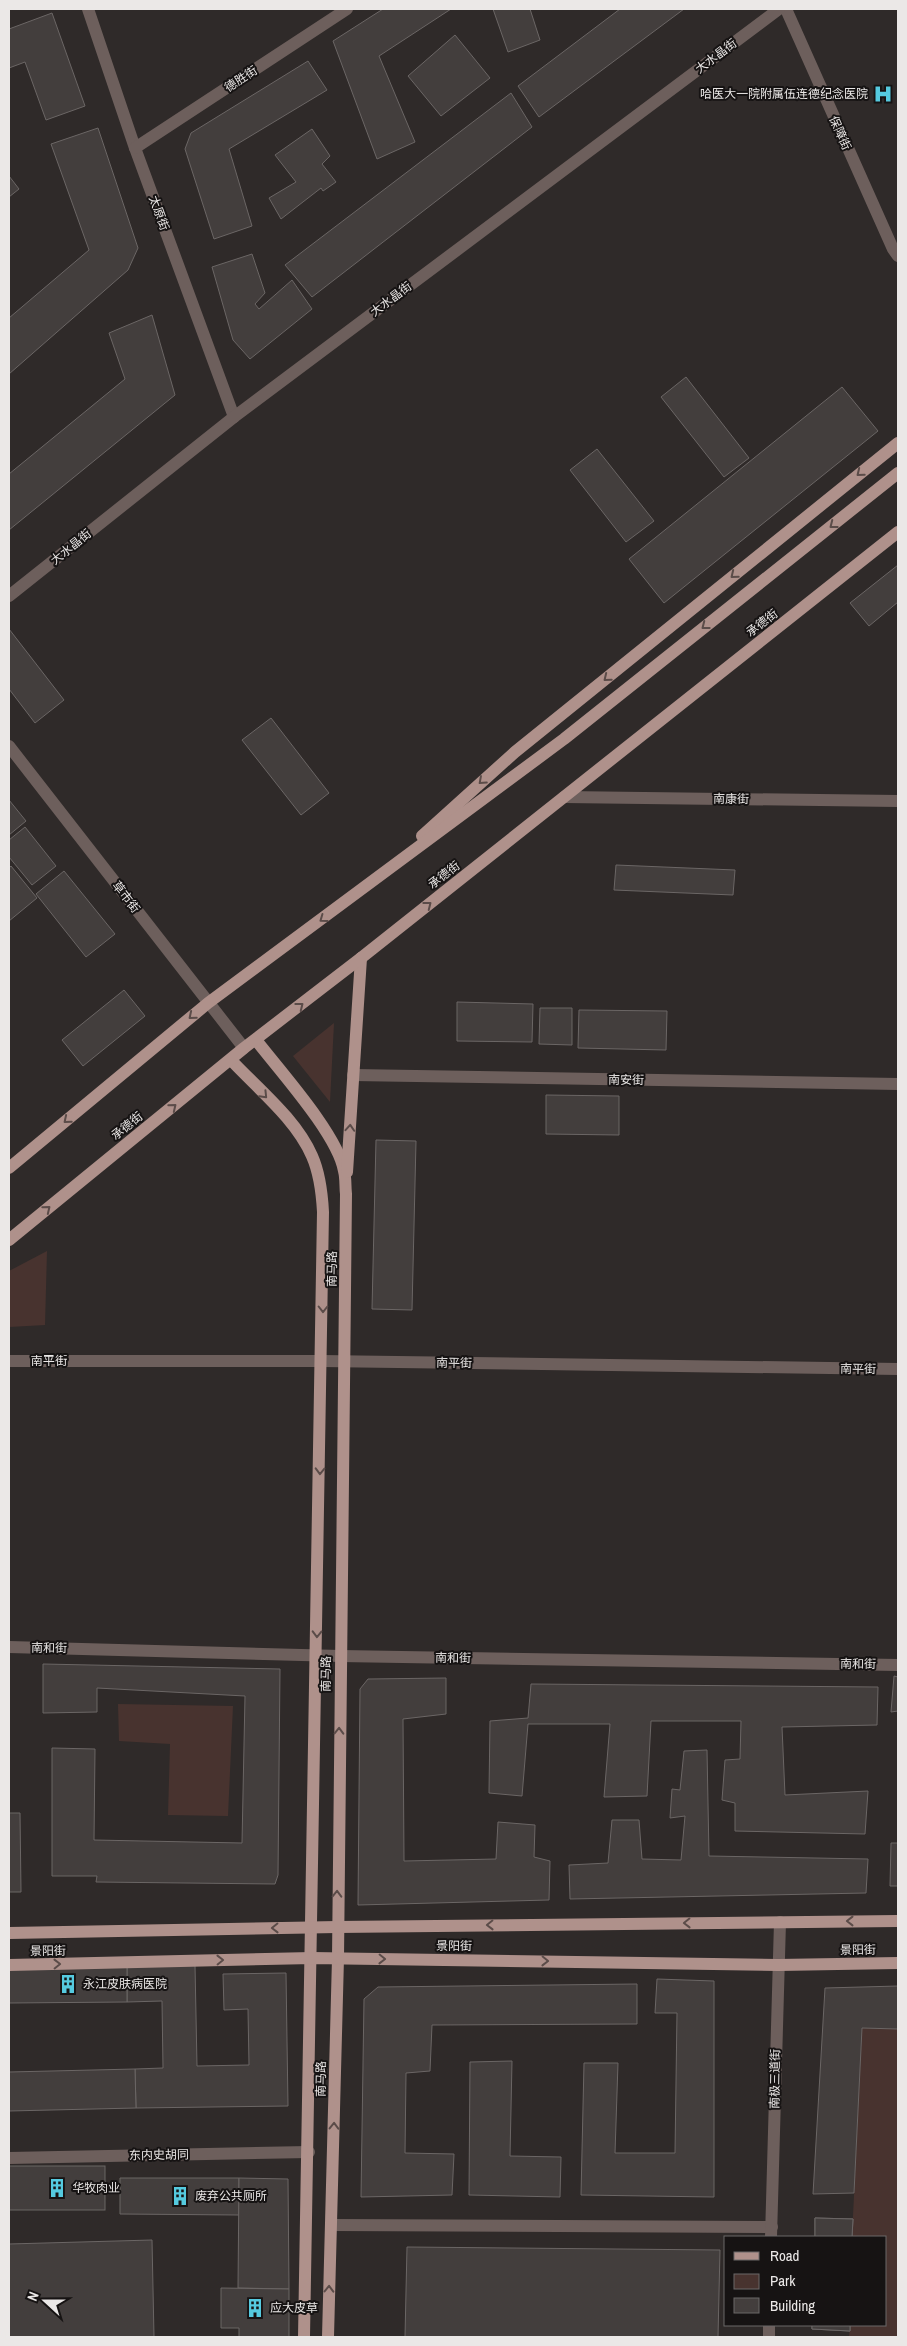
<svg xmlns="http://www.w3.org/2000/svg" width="907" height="2346" font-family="'Archivo Narrow','Noto Sans SC',sans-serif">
<rect width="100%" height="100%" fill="#2f2a29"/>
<g fill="#48332f">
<polygon points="334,1023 330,1102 293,1056"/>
<polygon points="47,1251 45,1325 9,1327 9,1271"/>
<polygon points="118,1704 233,1706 228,1816 168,1815 170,1744 119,1741"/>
<polygon points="862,2028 898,2029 898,2337 849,2337 850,2325 886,2325 886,2237 852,2237"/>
</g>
<g fill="#433e3d" stroke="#6b6665">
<polygon points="383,9 451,9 379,56 415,142 377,159 333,41"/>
<polygon points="493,9 530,9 540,40 508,52"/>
<polygon points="620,9 684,9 539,117 518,86"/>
<polygon points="52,13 85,106 46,120 25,62 9,68 9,29"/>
<polygon points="455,35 490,78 441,116 408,76"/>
<polygon points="308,61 327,90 229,149 252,226 214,239 185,149 191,133"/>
<polygon points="511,93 532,127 312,297 285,265"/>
<polygon points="98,128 138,248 128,270 9,374 9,318 89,250 51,144"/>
<polygon points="312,129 330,156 322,164 336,182 323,191 321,188 281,219 269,198 296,182 275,155"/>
<polygon points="9,176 19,189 9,197"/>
<polygon points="252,254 265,293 255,304 259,309 292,280 312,309 250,359 233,340 212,267"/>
<polygon points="152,315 175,395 9,530 9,474 125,379 109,333"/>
<polygon points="686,377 749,458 724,477 661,397"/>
<polygon points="842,387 878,431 664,603 629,559"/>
<polygon points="597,449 654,521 626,542 570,470"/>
<polygon points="898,565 898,602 869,626 850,603"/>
<polygon points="9,629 64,700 35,723 9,689"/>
<polygon points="271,718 329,793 301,815 242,740"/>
<polygon points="9,800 26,821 9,835"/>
<polygon points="25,827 56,866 32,885 9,857 9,840"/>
<polygon points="616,865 735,870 733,895 614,890"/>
<polygon points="11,866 37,898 9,921 9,868"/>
<polygon points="64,871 115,934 86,957 36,894"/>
<polygon points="124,990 145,1016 83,1066 62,1040"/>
<polygon points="457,1002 533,1004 532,1042 457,1041"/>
<polygon points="540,1008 572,1008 572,1045 539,1044"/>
<polygon points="579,1010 667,1011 666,1050 578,1048"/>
<polygon points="546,1095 619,1096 619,1135 546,1134"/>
<polygon points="376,1140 416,1141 412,1310 372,1309"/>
<polygon points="43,1664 280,1669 278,1875 275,1884 96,1882 97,1876 52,1876 52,1748 95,1749 94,1840 242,1843 245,1696 97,1688 97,1712 43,1713"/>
<polygon points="894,1676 898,1677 898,1711 891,1712"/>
<polygon points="446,1678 446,1714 403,1719 404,1861 496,1859 498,1822 535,1825 534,1857 550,1861 549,1900 358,1905 360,1689 368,1679"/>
<polygon points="531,1684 878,1687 877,1725 782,1727 785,1795 868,1791 865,1834 735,1831 735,1803 722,1800 725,1760 740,1759 741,1721 651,1721 647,1796 604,1797 610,1724 528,1724 522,1796 489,1793 490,1721 528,1718"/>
<polygon points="707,1750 709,1856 868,1859 866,1893 570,1899 569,1865 608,1863 612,1820 639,1820 642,1859 681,1860 685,1816 670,1818 672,1789 680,1790 684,1751"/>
<polygon points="9,1813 20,1813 21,1892 9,1892"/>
<polygon points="891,1843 898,1843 898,1886 890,1886"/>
<polygon points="127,1965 195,1965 197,2066 249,2065 248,2009 224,2010 223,1974 286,1973 288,2106 136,2108 135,2069 163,2068 162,2001 127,2002"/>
<polygon points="127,1965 127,2002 9,2003 9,1967"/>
<polygon points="657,1979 714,1981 714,2197 581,2195 584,2063 618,2063 615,2153 675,2153 677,2013 655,2013"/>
<polygon points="637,1984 637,2024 432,2025 430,2071 406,2073 405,2153 454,2154 452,2195 361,2197 364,1999 378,1987"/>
<polygon points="898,1986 898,2029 862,2028 854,2193 813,2194 825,1988"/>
<polygon points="512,2061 510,2156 561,2157 560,2197 469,2195 470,2062"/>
<polygon points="135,2069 136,2108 9,2111 9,2072"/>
<rect x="9" y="2166" width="96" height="44"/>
<polygon points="120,2178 239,2178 239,2215 120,2214"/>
<polygon points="239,2178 288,2179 289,2289 238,2288"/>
<polygon points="815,2218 853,2219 852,2237 815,2237"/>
<polygon points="815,2218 853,2219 852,2237 815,2237"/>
<polygon points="152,2240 154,2337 9,2337 9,2244"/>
<polygon points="407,2247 720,2250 718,2337 405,2337"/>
<polygon points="221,2288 289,2289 289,2337 239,2337 239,2328 221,2328"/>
<polygon points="812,2325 850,2325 850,2331 812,2329"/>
<polygon points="812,2325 850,2325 850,2331 812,2329"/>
</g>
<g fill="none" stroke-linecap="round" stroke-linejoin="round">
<g stroke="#6d5f5c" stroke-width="12">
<polyline points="88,9 135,148 234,417"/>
<polyline points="786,9 893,249 898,256"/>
<polyline points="135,148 347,9"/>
<polyline points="9,596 234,417 779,9"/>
<polyline points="9,746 244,1048"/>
<polyline points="564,797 898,801"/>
<polyline points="353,1075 898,1084"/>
<polyline points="9,1361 322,1361 898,1369"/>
<polyline points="9,1647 340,1656 898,1665"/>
<polyline points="9,2158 309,2152"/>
<polyline points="331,2225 772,2227"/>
<polyline points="771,2237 780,1922"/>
<polyline points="769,2337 769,2325"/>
</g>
<g stroke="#af918b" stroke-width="12">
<polyline points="422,836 515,752 898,443"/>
<path d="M256,1040C280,1071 338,1135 344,1171C346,1178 345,1186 346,1194L338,1958L328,2337"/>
<path d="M231,1060C258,1089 296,1119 312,1156C320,1174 322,1193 323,1212L304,2337"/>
<polyline points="9,1168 208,1003 564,739 898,473"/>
<polyline points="347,1172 361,958"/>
<polyline points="9,1240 244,1048 361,958 898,532"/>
<polyline points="9,1933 337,1927 898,1921"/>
<polyline points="9,1965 312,1958 778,1965 898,1963"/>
</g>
</g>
<defs><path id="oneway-chevron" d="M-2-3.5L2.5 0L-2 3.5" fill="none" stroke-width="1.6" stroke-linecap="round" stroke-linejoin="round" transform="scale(1.25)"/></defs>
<g stroke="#5b4c49">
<use href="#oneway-chevron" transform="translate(860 473) rotate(141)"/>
<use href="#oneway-chevron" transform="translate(833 525) rotate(142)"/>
<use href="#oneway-chevron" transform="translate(734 575) rotate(141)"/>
<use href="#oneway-chevron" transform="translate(705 626) rotate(142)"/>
<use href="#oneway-chevron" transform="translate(607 678) rotate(141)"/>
<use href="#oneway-chevron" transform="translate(482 781) rotate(138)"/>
<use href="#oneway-chevron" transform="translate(428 905) rotate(-38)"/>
<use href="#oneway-chevron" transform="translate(323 919) rotate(144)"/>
<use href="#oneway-chevron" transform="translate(300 1006) rotate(-38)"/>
<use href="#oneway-chevron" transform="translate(192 1016) rotate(140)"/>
<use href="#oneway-chevron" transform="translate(264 1095) rotate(46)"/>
<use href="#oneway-chevron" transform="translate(173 1107) rotate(-39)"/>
<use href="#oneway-chevron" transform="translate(67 1120) rotate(140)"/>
<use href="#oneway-chevron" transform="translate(350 1128) rotate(-86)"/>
<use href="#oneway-chevron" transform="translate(47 1209) rotate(-39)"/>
<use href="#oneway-chevron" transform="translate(323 1309) rotate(90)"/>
<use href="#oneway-chevron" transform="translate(320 1471) rotate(91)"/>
<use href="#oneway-chevron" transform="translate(317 1634) rotate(91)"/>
<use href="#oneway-chevron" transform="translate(339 1731) rotate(-89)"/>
<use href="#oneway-chevron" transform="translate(337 1894) rotate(-89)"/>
<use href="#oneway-chevron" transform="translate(850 1921) rotate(180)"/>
<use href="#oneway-chevron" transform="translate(687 1923) rotate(179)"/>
<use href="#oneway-chevron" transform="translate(490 1925) rotate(179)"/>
<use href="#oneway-chevron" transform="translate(275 1928) rotate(179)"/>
<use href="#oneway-chevron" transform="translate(382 1959) rotate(1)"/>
<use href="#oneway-chevron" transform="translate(220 1960) rotate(-1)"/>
<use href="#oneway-chevron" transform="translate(545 1961) rotate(1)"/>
<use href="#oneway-chevron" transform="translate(57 1964) rotate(-1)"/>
<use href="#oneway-chevron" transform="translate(334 2126) rotate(-89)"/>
<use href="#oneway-chevron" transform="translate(329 2289) rotate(-89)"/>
</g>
<defs>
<g id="hospital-bare" transform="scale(1.5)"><path d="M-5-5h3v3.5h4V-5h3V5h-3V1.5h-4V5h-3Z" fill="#55cadf" stroke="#161313" stroke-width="2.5" paint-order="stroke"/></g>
<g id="building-bare" transform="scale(1.5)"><path d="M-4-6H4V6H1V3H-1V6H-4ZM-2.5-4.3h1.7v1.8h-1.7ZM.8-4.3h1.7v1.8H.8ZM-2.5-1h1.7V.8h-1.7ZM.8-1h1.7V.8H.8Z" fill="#55cadf" stroke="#161313" stroke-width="2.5" paint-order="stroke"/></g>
</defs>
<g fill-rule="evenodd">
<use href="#hospital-bare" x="883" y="94"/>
<use href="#building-bare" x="68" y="1984"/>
<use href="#building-bare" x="57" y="2188"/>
<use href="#building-bare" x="180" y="2196"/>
<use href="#building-bare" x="255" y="2308"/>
</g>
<g text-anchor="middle" stroke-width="4" stroke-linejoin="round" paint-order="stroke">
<g font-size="12" fill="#ebe8e7" stroke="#161313">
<text transform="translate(716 56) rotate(-37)" y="4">大水晶街</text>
<text transform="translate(241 79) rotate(-33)" y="4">德胜街</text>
<text transform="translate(840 133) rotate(66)" y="4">保障街</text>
<text transform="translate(159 213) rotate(70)" y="4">太原街</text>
<text transform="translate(391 299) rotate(-37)" y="4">大水晶街</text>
<text transform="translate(71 547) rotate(-39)" y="4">大水晶街</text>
<text transform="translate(762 623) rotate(-38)" y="4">承德街</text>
<text transform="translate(731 799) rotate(1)" y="4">南康街</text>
<text transform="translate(444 875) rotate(-38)" y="4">承德街</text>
<text transform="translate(126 897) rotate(52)" y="4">草市街</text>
<text transform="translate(626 1080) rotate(1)" y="4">南安街</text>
<text transform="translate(127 1126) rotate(-39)" y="4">承德街</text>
<text transform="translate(332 1269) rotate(-89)" y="4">南马路</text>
<text x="49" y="1365">南平街</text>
<text transform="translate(454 1363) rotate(1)" y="4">南平街</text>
<text transform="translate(858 1369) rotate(1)" y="4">南平街</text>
<text transform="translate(49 1648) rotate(1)" y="4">南和街</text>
<text transform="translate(453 1658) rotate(1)" y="4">南和街</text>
<text transform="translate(858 1664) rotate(1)" y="4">南和街</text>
<text transform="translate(326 1674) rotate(-89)" y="4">南马路</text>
<text transform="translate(454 1946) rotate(1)" y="4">景阳街</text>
<text transform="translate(858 1950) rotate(-1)" y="4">景阳街</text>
<text transform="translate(48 1951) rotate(-1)" y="4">景阳街</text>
<text transform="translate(321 2079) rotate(-89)" y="4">南马路</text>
<text transform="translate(775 2079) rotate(-89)" y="4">南极三道街</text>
<text transform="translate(159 2155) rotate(-1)" y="4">东内史胡同</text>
</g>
<g font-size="12" fill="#ebe8e7" stroke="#161313" text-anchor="start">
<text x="868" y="98" text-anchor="end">哈医大一院附属伍连德纪念医院</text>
<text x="83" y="1988">永江皮肤病医院</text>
<text x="72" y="2192">华牧肉业</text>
<text x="195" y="2200">废弃公共厕所</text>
<text x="270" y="2312">应大皮草</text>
</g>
</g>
<rect width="907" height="2346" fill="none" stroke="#ebe8e7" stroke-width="20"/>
<rect x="724" y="2236" width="162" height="90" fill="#161313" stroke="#6b6868"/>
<rect x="734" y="2252" width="25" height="8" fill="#af918b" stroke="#6b6868"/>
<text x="770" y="2261" font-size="15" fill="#ebe8e7">Road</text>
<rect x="734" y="2274" width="25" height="15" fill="#48332f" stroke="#6b6868"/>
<text x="770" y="2286" font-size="15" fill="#ebe8e7">Park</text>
<rect x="734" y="2298" width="25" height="15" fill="#433e3d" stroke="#6b6868"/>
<text x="770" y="2311" font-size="15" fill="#ebe8e7">Building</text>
<g transform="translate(45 2301) rotate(291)" stroke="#161313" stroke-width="4" paint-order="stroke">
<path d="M0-4L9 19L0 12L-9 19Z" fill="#ebe8e7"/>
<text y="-8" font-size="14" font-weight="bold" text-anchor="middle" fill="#ebe8e7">N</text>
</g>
</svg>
